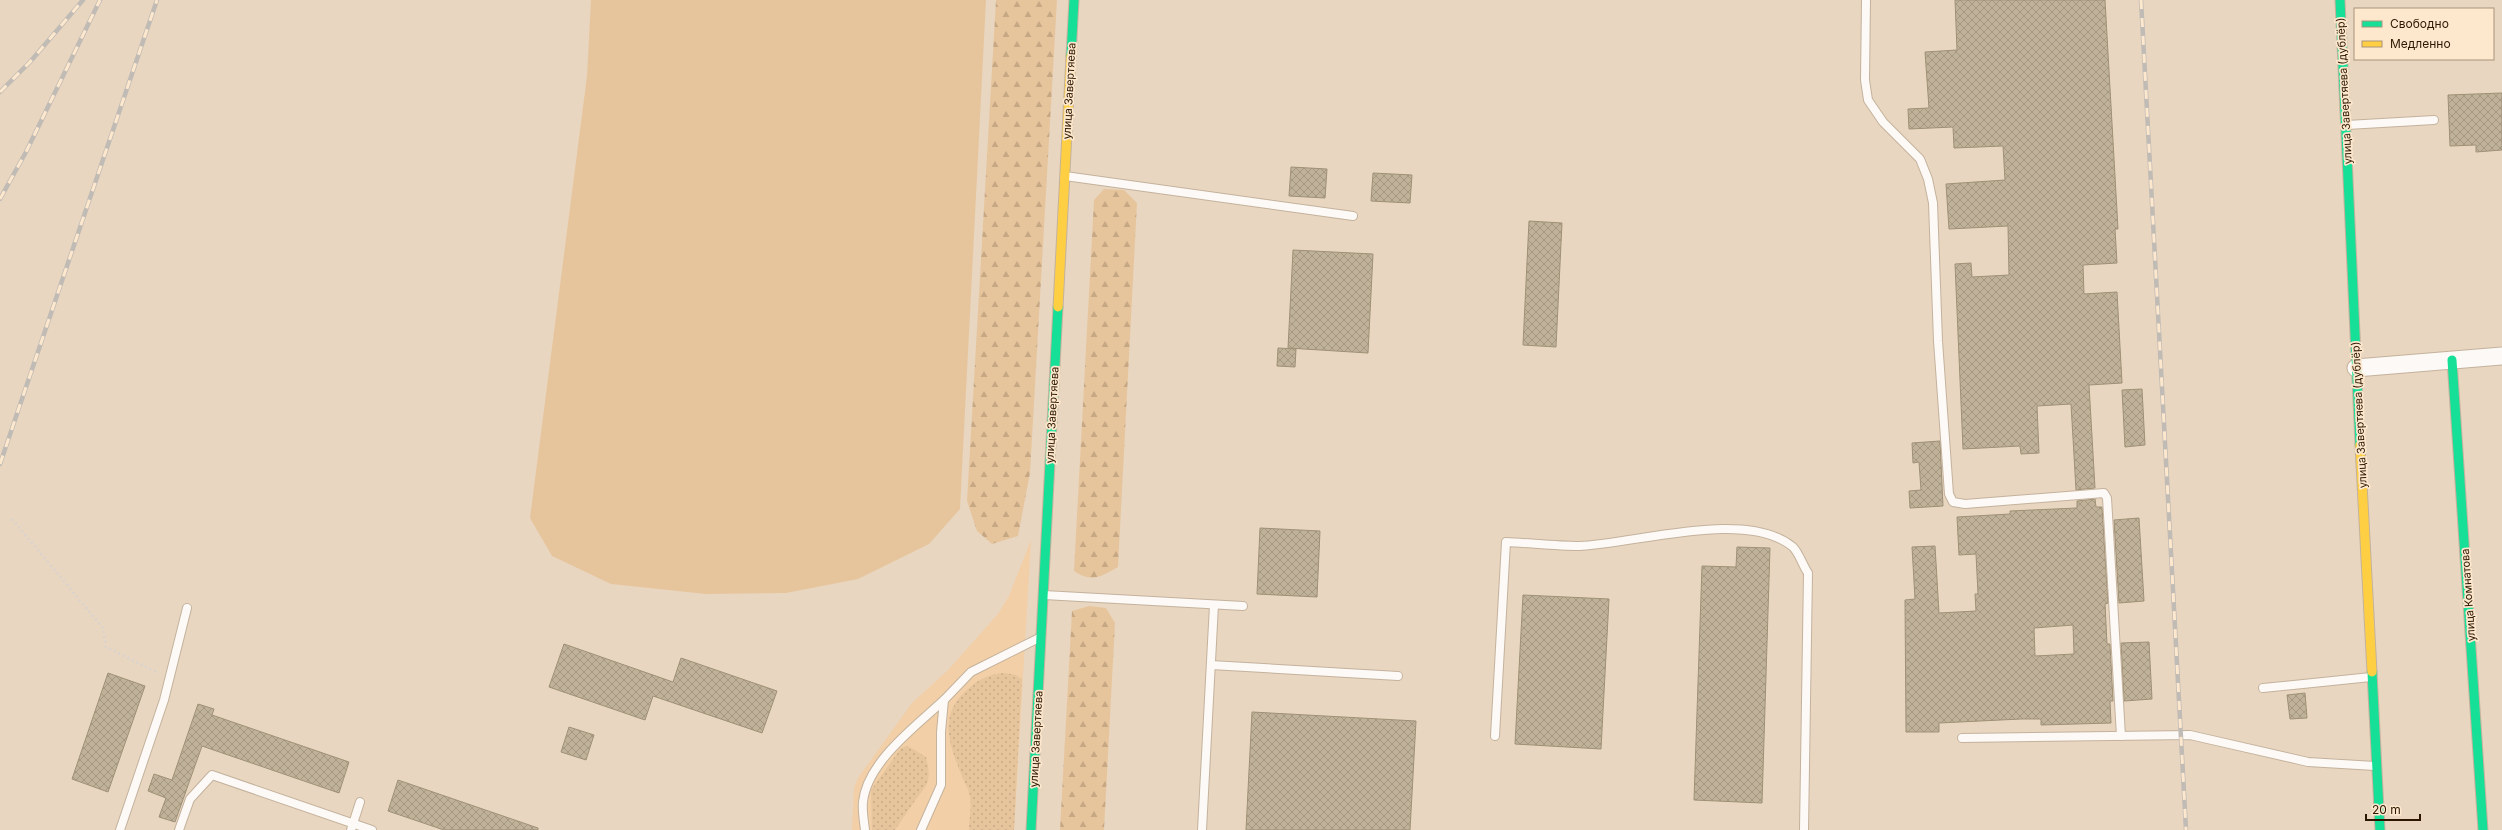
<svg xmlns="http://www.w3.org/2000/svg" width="2502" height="830" font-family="Inter,sans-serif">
<defs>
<pattern id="grass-dots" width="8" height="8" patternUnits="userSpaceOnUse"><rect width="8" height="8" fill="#e7c59c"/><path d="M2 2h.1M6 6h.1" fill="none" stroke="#c6a885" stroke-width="1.8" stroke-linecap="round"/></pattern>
<pattern id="forest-firs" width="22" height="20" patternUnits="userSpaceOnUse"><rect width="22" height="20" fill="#e7c59c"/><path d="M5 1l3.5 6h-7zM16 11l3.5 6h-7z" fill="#c6a885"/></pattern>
<pattern id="building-cross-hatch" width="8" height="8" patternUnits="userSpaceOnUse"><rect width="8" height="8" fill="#c0b299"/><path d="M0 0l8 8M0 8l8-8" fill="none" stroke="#a59882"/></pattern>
</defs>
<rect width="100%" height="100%" fill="#e8d6c1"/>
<polygon fill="#f2cfa6" points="1031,540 1014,830 852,830 854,788 858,778 912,703 948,670 998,614 1009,596"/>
<g fill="url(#grass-dots)">
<path d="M1005,673L1016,675L1022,679L1014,830H969C969,819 972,807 970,796C969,790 964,782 962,776C950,747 938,716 965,692C977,680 988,674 1005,673Z"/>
<path d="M908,746L926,757C932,782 928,783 914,802C908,811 901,821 895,830H872L871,790L901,748Z"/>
</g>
<g fill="url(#forest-firs)">
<polygon points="996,0 1057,0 1030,473 1018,536 992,544 977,531 967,501"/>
<path d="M1104,189L1124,190L1137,203L1118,567C1100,577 1092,583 1074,571L1094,200Z"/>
<polygon points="1089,606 1106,608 1115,623 1104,830 1060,830 1072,611"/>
</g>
<polygon fill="#e7c59c" points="591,0 986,0 960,509 929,544 858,579 786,593 706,594 611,584 552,556 530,518 587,76"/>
<g fill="url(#building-cross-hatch)" stroke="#9e9176" fill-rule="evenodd">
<polygon points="1955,0 2105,0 2118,229 2115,229 2117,263 2083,265 2084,294 2117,292 2122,383 2089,385 2095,488 2076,490 2071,404 2037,406 2039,453 2021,454 2020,446 1963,449 1955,264 1971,263 1972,277 2009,275 2008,226 1949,229 1946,184 2005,180 2003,146 1954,148 1953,127 1909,129 1908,109 1929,108 1925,52 1957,50"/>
<polygon points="2502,93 2502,150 2476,152 2476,145 2450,146 2448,95"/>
<polygon points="1291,167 1327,169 1325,198 1289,196"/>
<polygon points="1373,173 1412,175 1410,203 1371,201"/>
<polygon points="1529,221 1562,223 1556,347 1523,345"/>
<polygon points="1293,250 1373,254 1368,353 1288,348"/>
<polygon points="1278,348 1296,349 1295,367 1277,366"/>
<polygon points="2142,389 2145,445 2125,447 2122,390"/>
<polygon points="1940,441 1943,506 1910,508 1909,491 1921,490 1919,462 1913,463 1912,443"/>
<path d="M2095,499L2096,507H2102L2108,603L2105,604L2107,644H2110L2113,701H2110L2111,723L2041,725V719H2021L1939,723V732H1906L1905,600L1915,599L1912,547L1935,546L1939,613L1976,611L1975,594H1978L1976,554L1959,555L1957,517L2010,514V511L2077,508V501ZM2073,625L2074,654L2035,656L2034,628Z"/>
<polygon points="2139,518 2144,601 2119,603 2114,520"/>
<polygon points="1260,528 1320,531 1317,597 1257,594"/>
<polygon points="1737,547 1770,548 1762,803 1694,800 1702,566 1736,567"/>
<polygon points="1523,595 1609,599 1601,749 1515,744"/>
<polygon points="2149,642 2152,699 2124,701 2121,643"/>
<polygon points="564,644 673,682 681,658 777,691 762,733 653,696 645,720 549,687"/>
<polygon points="108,673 145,686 108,792 72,779"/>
<polygon points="2305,693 2307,718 2290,719 2287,695"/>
<polygon points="198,704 214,709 212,715 349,762 339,793 202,746 175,822 159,817 166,798 148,791 154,774 172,780"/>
<polygon points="1252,712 1416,721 1410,830 1246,830"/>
<polygon points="569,727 594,735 586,760 561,752"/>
<polygon points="398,780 538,828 538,830 444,830 388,811"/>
</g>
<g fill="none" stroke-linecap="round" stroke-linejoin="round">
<g stroke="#c4b29c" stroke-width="10">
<g id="lane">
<polyline points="1866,0 1865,80 1868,100 1883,122 1920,159 1928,179 1933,203 1938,341 1949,494 1953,502 1965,504 2104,493 2107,498 2121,736"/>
<polyline points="2347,125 2434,120"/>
<polyline points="1065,176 1353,216"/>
<polyline points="1044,595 1243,606"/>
<polyline points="1211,665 1398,676"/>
<polyline points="2263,688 2371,677"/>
<path d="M1495,736L1506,542C1530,543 1555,546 1579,546C1636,544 1746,508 1793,547C1799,553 1803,566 1808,573L1804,830"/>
<polyline points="1962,738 2190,735 2308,762 2375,766"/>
<polyline points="120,830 164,700 187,608"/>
<polyline points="179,830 190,799 212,775 372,830"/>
<polyline points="351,830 360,802"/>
<path d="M865,830C864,821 862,811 863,802C867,762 916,726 944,700"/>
<polyline points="921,830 941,785 941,732 944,700 971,672 1039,638"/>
<polyline points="1202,830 1214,605"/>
</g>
</g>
<g stroke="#c4b29c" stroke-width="19">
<polyline id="street" points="2356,368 2502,356"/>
</g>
<g stroke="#c4b29c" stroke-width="11">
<g id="fast">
<polyline points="2340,0 2360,445"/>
<polyline points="1071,56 1074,0"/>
<polyline points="2452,360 2483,830"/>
<polyline points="2372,672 2380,830"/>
<polyline points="1031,830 1058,307"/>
</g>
</g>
<g stroke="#c4b29c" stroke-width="11">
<g id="slow">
<polyline points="1058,307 1071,56"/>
<polyline points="2360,445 2372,672"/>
</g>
</g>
<polyline stroke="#dad3cd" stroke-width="2.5" stroke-dasharray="2 3" stroke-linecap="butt" points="12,519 103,628 106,647 158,673"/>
<use href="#lane" stroke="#fcf9f6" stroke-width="8"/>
<use href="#street" stroke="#fcf9f6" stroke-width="17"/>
<use href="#fast" stroke="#16e098" stroke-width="9"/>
<use href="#slow" stroke="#ffcf43" stroke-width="9"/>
<g stroke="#c0bbb4" stroke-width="4.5">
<g id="rail">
<polyline points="2141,0 2186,830"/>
<polyline points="0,92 30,62 83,0"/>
<polyline points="0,199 26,152 100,0"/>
<polyline points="0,464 157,0"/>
</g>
</g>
<use href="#rail" stroke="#fde7cd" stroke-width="3" stroke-dasharray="9" stroke-linecap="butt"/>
</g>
<g text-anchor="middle" stroke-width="3.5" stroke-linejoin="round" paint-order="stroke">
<g font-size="11" fill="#2c1700" stroke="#fde7cd">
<text transform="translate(1069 91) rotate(-87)" y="4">улица Завертяева</text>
<text transform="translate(2344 91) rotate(-93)" y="4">улица Завертяева (дублёр)</text>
<text transform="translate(1052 415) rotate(-87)" y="4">улица Завертяева</text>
<text transform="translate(2359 415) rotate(-93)" y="4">улица Завертяева (дублёр)</text>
<text transform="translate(2468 595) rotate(-94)" y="4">улица Комнатова</text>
<text transform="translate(1036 739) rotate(-87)" y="4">улица Завертяева</text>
</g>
</g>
<rect x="2354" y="8" width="140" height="52" fill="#fde7cd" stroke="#a9947b"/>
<rect x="2362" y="21" width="20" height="6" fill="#16e098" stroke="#a9947b"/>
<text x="2390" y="28" font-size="12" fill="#2c1700">Свободно</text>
<rect x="2362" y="41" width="20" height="6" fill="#ffcf43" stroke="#a9947b"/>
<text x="2390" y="48" font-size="12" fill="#2c1700">Медленно</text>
<path d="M2366 814v6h54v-6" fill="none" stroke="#2c1700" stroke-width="2"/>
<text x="2372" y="814" font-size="12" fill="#2c1700" stroke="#fde7cd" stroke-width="3" paint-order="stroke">20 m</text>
</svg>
